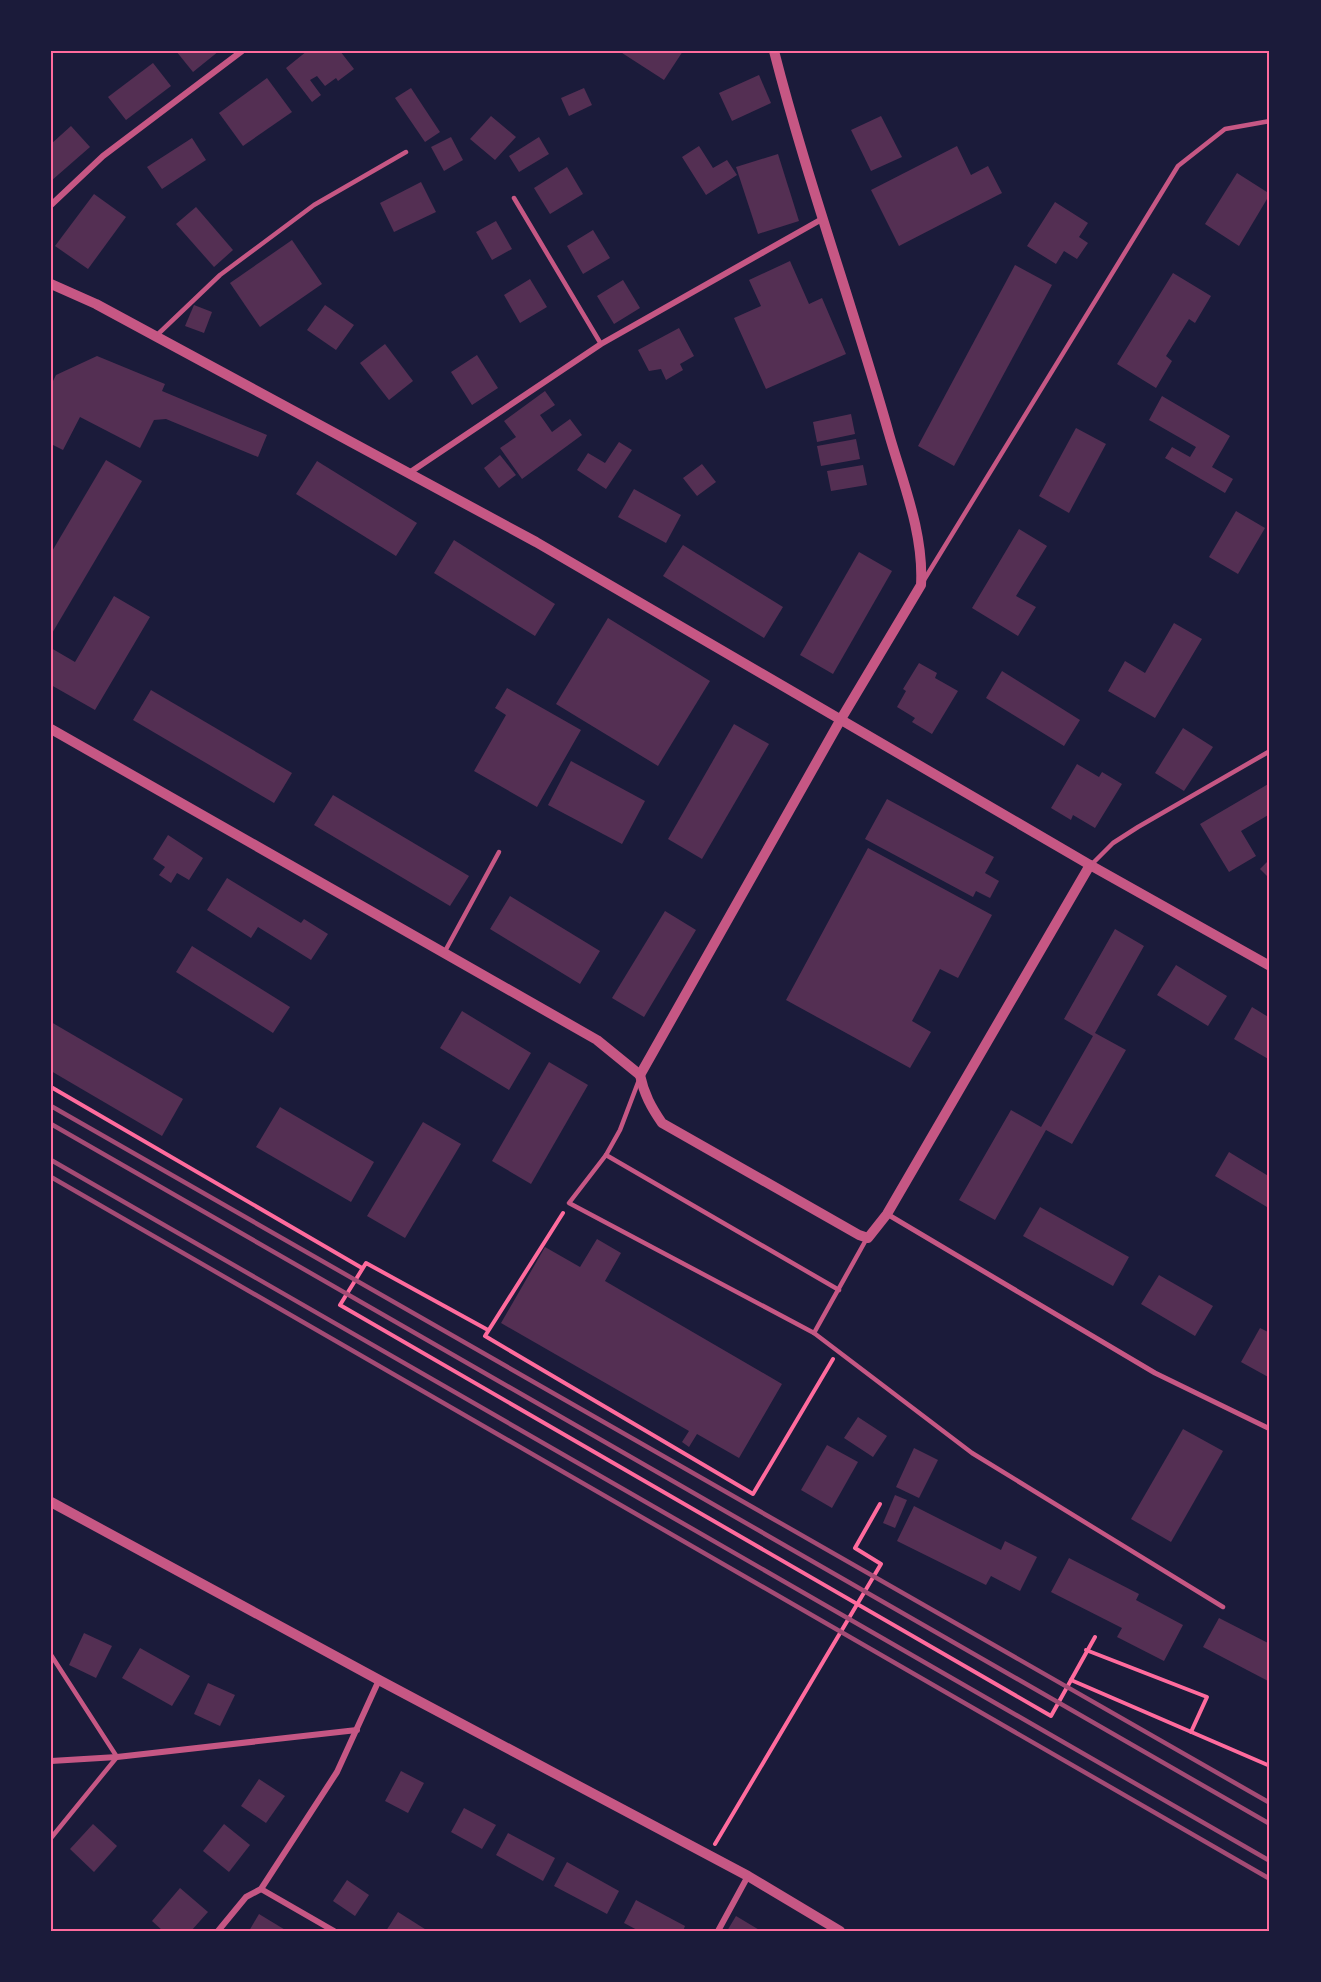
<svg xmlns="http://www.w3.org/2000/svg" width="1321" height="1982" font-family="'Source Sans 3',sans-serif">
<rect width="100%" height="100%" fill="#1b1b3a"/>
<g fill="#542f53">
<polygon points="176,51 219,51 193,72"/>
<polygon points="307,51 340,51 354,69 338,81 336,78 325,86 317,76 310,80 321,95 312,102 286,68"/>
<polygon points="619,51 683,51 664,80"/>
<polygon points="153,63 171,86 126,120 108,97"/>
<polygon points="759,75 771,103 732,121 719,93"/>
<polygon points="267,78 292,112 243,146 219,113"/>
<polygon points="411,88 440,132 425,142 395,98"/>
<polygon points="584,88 592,105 569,116 561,98"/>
<polygon points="491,116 516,137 495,160 470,139"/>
<polygon points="881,116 902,157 871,171 851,130"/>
<polygon points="71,126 90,147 51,181 51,144"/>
<polygon points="451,137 463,160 444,171 431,147"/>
<polygon points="539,137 549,154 519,172 509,156"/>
<polygon points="192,138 206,160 162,189 147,167"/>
<polygon points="699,146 713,168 727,160 737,175 706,195 682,157"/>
<polygon points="957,146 971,175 988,166 1002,193 899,246 871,190"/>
<polygon points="778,154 799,221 758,234 736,167"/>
<polygon points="567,167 583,194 550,214 534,188"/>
<polygon points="1237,173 1270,194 1239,246 1205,224"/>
<polygon points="421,182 436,212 394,232 380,203"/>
<polygon points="94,194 126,217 88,269 55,246"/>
<polygon points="1055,202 1088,223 1079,237 1088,243 1077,259 1064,251 1056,264 1027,246"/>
<polygon points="196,207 233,250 214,267 176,224"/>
<polygon points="496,221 512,249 492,260 476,232"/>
<polygon points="593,230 610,258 583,274 567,246"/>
<polygon points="292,240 322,284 260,327 230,283"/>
<polygon points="790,261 809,304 822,298 846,354 766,389 734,318 761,306 749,280"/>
<polygon points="1015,265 1052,285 954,466 918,446"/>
<polygon points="1173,273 1211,296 1195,323 1189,319 1166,356 1172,361 1156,388 1117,364"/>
<polygon points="530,279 547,307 520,323 504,295"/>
<polygon points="623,280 640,308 614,324 597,296"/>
<polygon points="194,305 212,312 204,333 185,326"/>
<polygon points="325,305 354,325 336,350 307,330"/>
<polygon points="679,328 694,356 680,364 683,370 666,380 661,369 649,371 638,350"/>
<polygon points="385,344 413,381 389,400 360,363"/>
<polygon points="477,355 498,388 472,405 451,372"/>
<polygon points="97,356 165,384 162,391 267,435 258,457 166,419 154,420 140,448 80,417 63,450 51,444 51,385 56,375"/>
<polygon points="545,391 555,405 540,415 552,432 570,419 582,435 522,479 500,448 516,437 504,421"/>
<polygon points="1162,396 1230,436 1212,467 1233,479 1225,493 1165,458 1172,447 1190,457 1196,447 1149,420"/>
<polygon points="851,414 855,434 817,442 813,422"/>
<polygon points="1076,428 1106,444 1069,513 1039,496"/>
<polygon points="856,439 860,459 821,466 817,446"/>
<polygon points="619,442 632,450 606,489 577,470 588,453 605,463"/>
<polygon points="500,455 516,475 499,488 484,468"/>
<polygon points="106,460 142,481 51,635 51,553"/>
<polygon points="317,461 417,523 396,556 296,494"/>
<polygon points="702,464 716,482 697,496 683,478"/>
<polygon points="863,465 867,485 831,491 827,471"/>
<polygon points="634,489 681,515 666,543 618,517"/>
<polygon points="1236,511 1265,528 1238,574 1209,557"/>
<polygon points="1019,529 1047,546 1016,596 1036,607 1018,636 972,608"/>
<polygon points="454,540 555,604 535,636 434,573"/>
<polygon points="683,545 783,607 764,638 663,576"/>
<polygon points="859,552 892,571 833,674 800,655"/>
<polygon points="114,596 150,617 95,710 51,685 51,648 75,662"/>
<polygon points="608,618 710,681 658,766 556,704"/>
<polygon points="1174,623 1202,639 1155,718 1108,691 1125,661 1145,673"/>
<polygon points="919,663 937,673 935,678 958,691 932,734 912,722 915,718 897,707 906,691 903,689"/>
<polygon points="1002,671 1080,720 1064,746 986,698"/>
<polygon points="507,688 581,730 537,807 474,771 506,715 495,708"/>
<polygon points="151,690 292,773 274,803 133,720"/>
<polygon points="734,724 769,744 702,859 668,839"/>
<polygon points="1183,728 1213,747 1184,791 1155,773"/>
<polygon points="571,761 645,801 622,844 548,805"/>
<polygon points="1077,764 1099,777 1102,772 1122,784 1095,828 1073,815 1071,820 1051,808"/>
<polygon points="1270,783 1270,814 1241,831 1256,856 1229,872 1200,824"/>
<polygon points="333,795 469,876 450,906 314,825"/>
<polygon points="887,799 994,857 985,873 999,881 990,898 976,891 973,897 865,839"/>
<polygon points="168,835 203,858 189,880 177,873 171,883 159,875 165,867 153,859"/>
<polygon points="868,848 992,915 958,978 940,969 912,1021 931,1032 910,1068 786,1000"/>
<polygon points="1270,859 1270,879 1260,869"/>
<polygon points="227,878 301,923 304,919 328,934 311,960 258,927 251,938 207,910"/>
<polygon points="510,896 600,951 580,984 490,929"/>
<polygon points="665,911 696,930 644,1017 612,998"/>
<polygon points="1115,929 1144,946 1095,1033 1126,1050 1072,1144 1046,1130 995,1220 959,1200 1011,1110 1041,1127 1093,1036 1064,1019"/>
<polygon points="192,946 290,1007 273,1033 176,972"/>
<polygon points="1176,965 1227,996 1208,1026 1157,995"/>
<polygon points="1252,1007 1270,1018 1270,1060 1234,1039"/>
<polygon points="462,1011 531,1053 509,1090 440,1048"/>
<polygon points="51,1022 183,1099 162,1136 51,1071"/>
<polygon points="549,1062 588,1085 531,1184 492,1161"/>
<polygon points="280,1107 374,1162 351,1202 256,1147"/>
<polygon points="423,1122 461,1144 405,1238 367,1216"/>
<polygon points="1229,1152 1270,1177 1270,1202 1267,1207 1215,1176"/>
<polygon points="1040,1207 1129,1257 1113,1286 1023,1236"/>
<polygon points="597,1239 621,1253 605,1281 782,1384 739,1458 697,1434 689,1447 682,1442 689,1431 501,1323 545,1247 580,1267"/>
<polygon points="1159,1275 1213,1306 1195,1336 1141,1304"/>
<polygon points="1260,1328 1270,1333 1270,1378 1241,1362"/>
<polygon points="858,1417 887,1436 873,1457 844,1438"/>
<polygon points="1183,1429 1223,1451 1171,1542 1131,1519"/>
<polygon points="827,1445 858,1462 832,1508 801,1490"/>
<polygon points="914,1448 938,1460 919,1498 896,1487"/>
<polygon points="895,1495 907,1500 895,1528 883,1523"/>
<polygon points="914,1506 1001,1550 1005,1541 1037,1557 1020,1591 991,1576 986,1585 897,1541"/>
<polygon points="1069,1558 1139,1594 1136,1600 1183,1625 1164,1661 1117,1637 1122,1628 1051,1592"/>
<polygon points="1219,1618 1270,1644 1270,1682 1203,1647"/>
<polygon points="84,1633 112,1646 96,1678 69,1665"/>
<polygon points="140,1648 190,1676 172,1706 122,1678"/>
<polygon points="208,1683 235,1695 220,1726 194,1714"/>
<polygon points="401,1771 424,1783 408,1813 385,1801"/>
<polygon points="259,1779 285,1796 266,1823 241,1806"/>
<polygon points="464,1808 496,1825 482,1849 451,1832"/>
<polygon points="93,1824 117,1846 94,1872 70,1849"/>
<polygon points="224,1824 250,1845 229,1872 203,1851"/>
<polygon points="508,1833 555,1858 543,1881 496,1855"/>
<polygon points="567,1862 619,1891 607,1914 554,1886"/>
<polygon points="347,1880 369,1895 355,1916 333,1901"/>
<polygon points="180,1888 208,1912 191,1931 163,1931 152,1921"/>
<polygon points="636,1900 685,1926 683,1931 639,1931 624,1923"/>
<polygon points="398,1912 428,1931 386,1931"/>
<polygon points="259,1914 287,1931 249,1931"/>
<polygon points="736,1916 761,1931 727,1931"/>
</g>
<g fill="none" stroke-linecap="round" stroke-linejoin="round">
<g stroke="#ff6b9d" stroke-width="4">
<polyline points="51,1087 362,1268"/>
<polyline points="563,1213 485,1336 753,1494 833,1359"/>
<polyline points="488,1330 366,1263 340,1305 1051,1716 1095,1637"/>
<polyline points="1086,1650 1207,1697 1191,1732"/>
<polyline points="1071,1680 1270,1766"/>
<polyline points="715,1844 881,1564 855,1548 880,1504"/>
</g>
<g stroke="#c65784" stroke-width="4.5">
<polyline points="514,198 601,344"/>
<polyline points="156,336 220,275 314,205 406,152"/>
<polyline points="924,580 1178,166 1225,129 1270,121"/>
<polyline points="1091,865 1113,843 1138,827 1270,751"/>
<polyline points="444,953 499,852"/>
<polyline points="639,1080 620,1130 606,1155 569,1203 814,1333 867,1238"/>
<polyline points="606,1155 839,1290"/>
<polyline points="814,1333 972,1453 1223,1607"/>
<polyline points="51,1655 117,1757 51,1838"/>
</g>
<polyline stroke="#c65784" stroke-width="5" points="887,1214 1155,1373 1270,1429"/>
<g stroke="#c65784" stroke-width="6">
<polyline points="51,205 103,156 242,51"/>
<polyline points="409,473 601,344 822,219"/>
<polyline points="51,1761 117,1757 357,1730"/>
<polyline points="261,1889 334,1931"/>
<polyline points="218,1931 246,1897 261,1889 337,1772 379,1680"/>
<polyline points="718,1931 748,1876"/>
</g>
<g stroke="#c65784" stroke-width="10">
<polyline points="51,284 96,304 536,542 1090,865 1270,966"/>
<polyline points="51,729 597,1040 640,1075"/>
<path d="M640,1075L841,719L921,585C924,534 903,483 889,434C853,306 807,180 774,51"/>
<path d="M640,1075C644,1094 651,1107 662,1123L859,1235L868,1238L887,1214L1090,865"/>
<polyline points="51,1502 379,1680 748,1876 840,1931"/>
</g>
<g stroke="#a44b75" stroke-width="4.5">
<polyline points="51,1106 1270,1803"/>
<polyline points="51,1124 1270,1824"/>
<polyline points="51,1160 1270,1861"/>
<polyline points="51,1177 1270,1879"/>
</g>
</g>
<rect width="1321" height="1982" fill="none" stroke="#1b1b3a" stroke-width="105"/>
<rect x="52" y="52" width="1216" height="1878" fill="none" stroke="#ff6b9d" stroke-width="2"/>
</svg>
